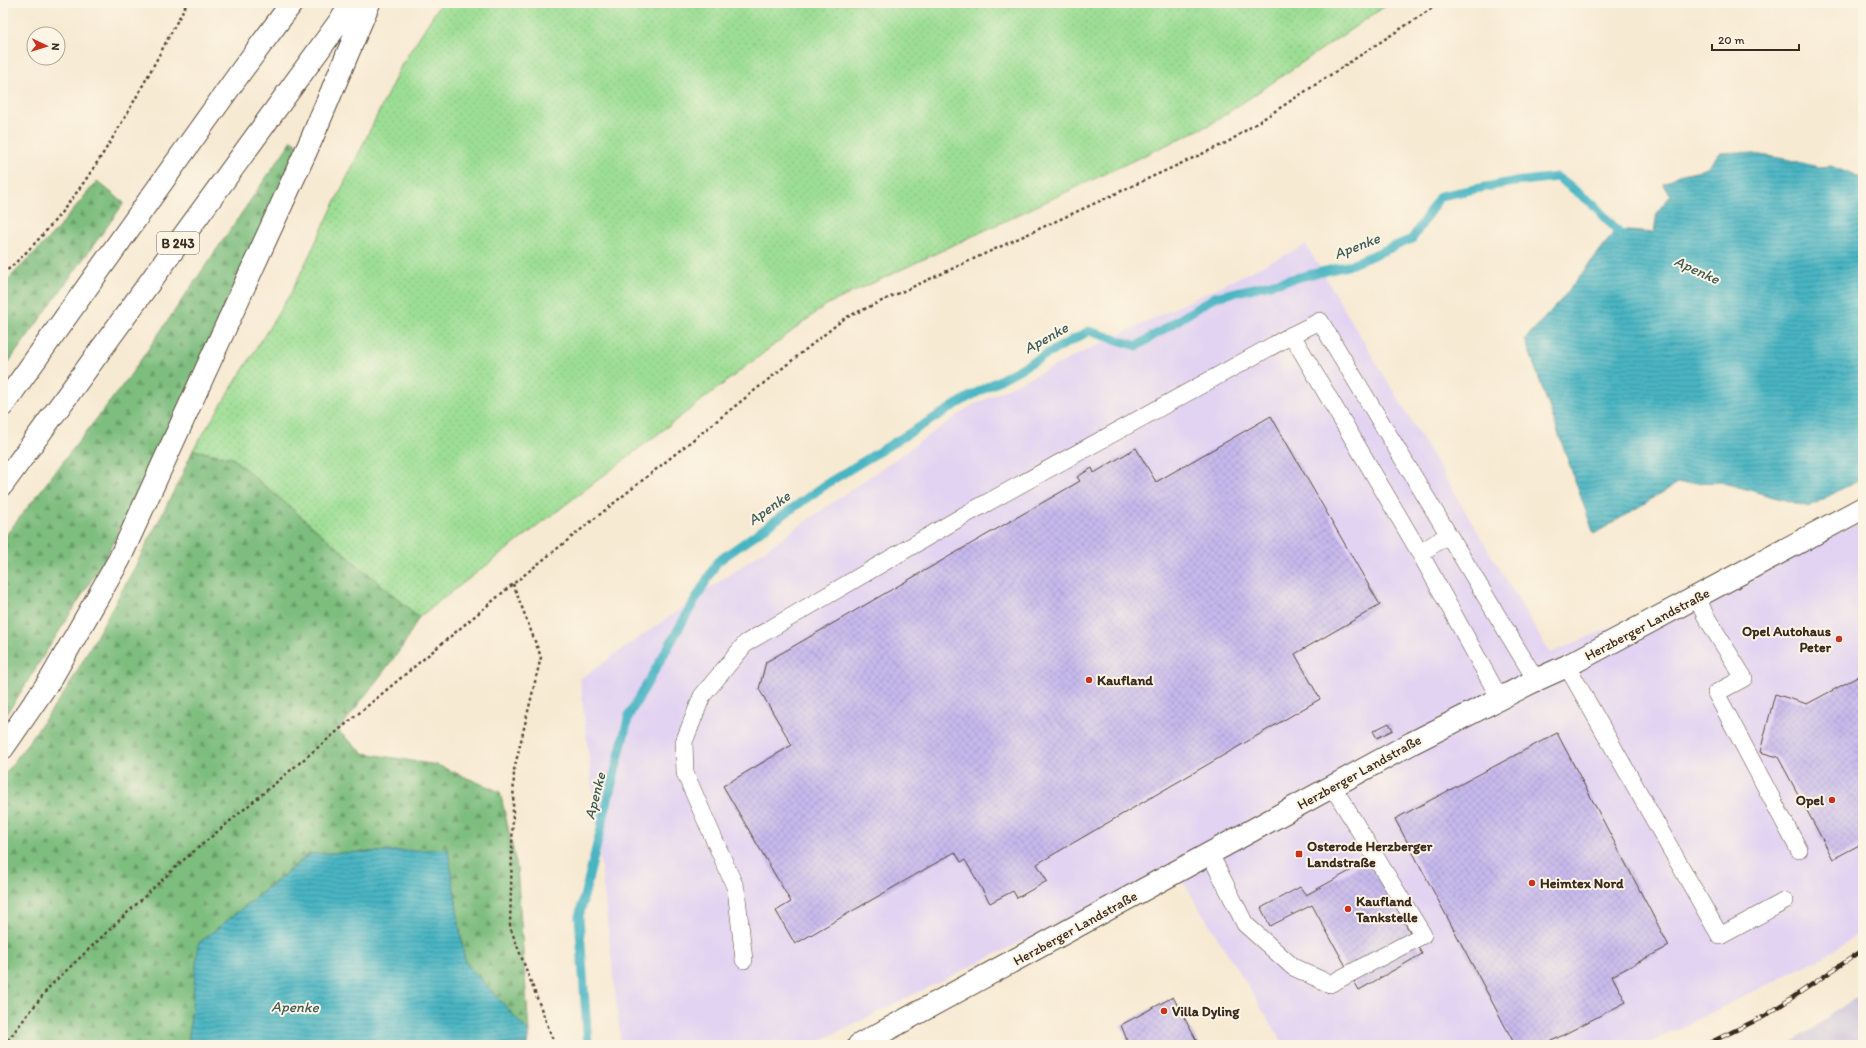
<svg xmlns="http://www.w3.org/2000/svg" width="1866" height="1048" font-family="Itim,sans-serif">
<defs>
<pattern id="grass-dots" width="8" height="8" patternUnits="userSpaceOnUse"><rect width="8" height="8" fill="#9cde94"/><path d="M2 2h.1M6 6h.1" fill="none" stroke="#87bf7f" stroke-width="1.8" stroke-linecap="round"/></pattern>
<pattern id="forest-firs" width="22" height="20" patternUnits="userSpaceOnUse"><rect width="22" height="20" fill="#7dbd7e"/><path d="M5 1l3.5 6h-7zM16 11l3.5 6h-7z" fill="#689a67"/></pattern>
<pattern id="water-rules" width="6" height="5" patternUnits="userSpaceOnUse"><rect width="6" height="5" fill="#48b5c3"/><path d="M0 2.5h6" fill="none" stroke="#3d939e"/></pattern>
<pattern id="building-cross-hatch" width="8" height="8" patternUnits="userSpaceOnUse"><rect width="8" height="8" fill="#c6b9ed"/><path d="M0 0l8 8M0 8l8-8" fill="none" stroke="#ab9fcb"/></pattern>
</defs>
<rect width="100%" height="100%" fill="#fcf5e5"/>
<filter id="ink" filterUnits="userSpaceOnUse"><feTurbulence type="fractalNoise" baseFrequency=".025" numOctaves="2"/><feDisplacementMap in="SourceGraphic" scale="8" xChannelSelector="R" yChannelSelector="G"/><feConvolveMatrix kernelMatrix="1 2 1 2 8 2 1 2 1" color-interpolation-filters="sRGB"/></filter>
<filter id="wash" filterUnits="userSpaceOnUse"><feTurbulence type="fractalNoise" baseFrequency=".012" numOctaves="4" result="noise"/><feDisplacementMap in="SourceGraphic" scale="16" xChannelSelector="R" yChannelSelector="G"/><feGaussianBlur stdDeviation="0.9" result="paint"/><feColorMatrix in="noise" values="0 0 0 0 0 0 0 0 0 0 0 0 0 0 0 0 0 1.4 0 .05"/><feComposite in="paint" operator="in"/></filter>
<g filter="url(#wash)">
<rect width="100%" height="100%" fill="#f7ead3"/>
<polygon fill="#e3d3f2" points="1306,245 1550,653 1863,522 1863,930 1833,952 1646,1045 1284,1045 1174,867 811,1045 621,1045 580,679 971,406"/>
<polygon fill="#c6c0da" points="1863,992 1863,1045 1789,1045"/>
<polygon fill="url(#grass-dots)" stroke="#6c8459" points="441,3 1390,3 1211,124 826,305 419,617 232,458 193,450 292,291 402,64"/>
<g fill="url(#forest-firs)" stroke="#5c744e">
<polygon points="292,140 298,145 152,465 106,557 3,720 3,539 129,377"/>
<polygon points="97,181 124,203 3,370 3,284 54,233"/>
<polygon points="193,450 232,458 419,617 403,646 338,731 363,753 437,765 500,792 517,868 529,1032 465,962 447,849 309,854 199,943 188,1045 3,1045 3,777 67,689 135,567 179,481"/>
</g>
<g fill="url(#water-rules)" stroke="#427070">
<polygon points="1742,152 1791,160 1818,167 1831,166 1863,179 1863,477 1809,507 1721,482 1678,483 1594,534 1525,339 1561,300 1616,230 1654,233 1657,212 1671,195 1663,184 1678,175 1705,169 1720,153"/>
<polygon points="448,849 465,962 529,1032 527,1045 188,1045 198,944 310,854"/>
</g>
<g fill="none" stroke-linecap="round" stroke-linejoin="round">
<polyline stroke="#48b5c3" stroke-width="9" points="588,1045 579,917 629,715 717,562 831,481 967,398 1089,331 1137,346 1215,297 1347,266 1412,239 1440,196 1506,183 1557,177 1593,204 1624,238"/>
</g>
<g id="blocks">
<g fill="url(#building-cross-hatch)">
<polygon points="1271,416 1380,605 1295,654 1320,699 1037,864 1047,881 1017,898 1013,891 990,903 965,860 961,862 955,852 795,944 776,911 791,902 723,786 792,745 759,689 766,662 1080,481 1077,477 1092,468 1094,473 1136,448 1156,482"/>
<polygon points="1863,674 1863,843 1833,859 1778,757 1760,752 1775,694 1807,704"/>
<polygon points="1389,723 1393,730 1377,738 1373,731"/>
<polygon points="1557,733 1669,946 1612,976 1626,1002 1544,1045 1515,1045 1395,819"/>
<polygon points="1370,860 1422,954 1359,990 1312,905 1270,926 1261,908 1300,887 1306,895"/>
<polygon points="1173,997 1199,1045 1129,1045 1121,1025"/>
</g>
</g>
</g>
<g filter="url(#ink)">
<use href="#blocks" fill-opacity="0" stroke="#574739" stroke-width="1"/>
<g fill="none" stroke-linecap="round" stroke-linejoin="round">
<g stroke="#574739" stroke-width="18">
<g id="service">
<polyline points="1420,553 1448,535"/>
<polyline points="1697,597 1705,615 1744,678 1716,693 1799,850"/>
<polyline points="1567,666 1720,936 1785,901"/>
<polyline points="1500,699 1420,553 1292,335 1320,321 1536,680"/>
<polyline points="1210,854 1245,924 1293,967 1330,984 1423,935 1333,787"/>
<polyline points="744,960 736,889 685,773 684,742 702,696 746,643 963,516 1292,335"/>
</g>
</g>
<g stroke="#574739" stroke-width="24">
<polyline id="tertiary" points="859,1045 1412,743 1536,680 1567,666 1863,508"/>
</g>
<g stroke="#574739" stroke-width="24">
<g id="trunk">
<polyline points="3,405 242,70 292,3"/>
<polyline points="3,484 353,3"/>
<polyline points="3,748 52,677 119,560 312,138 369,3"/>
</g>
</g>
<g stroke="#574739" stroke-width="2.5" stroke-dasharray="3 3" stroke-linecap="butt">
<path d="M3,274C87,201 135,99 187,3"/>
<polyline points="513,584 541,657 514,770 510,927 555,1045"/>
<polyline points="4,1045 50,986 180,863 513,584 845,318 1228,142 1440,3"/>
</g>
<use href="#service" stroke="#fff" stroke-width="17"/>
<use href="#tertiary" stroke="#fff" stroke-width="22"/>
<use href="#trunk" stroke="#fff" stroke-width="22"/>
<g stroke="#3b2a1e" stroke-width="4.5">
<polyline id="rail" points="1705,1045 1765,1016 1863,950"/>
</g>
<use href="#rail" stroke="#fcf5e5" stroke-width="3" stroke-dasharray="9" stroke-linecap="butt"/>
</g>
</g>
<g fill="#c8321e" stroke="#fcf5e5" stroke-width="1.5">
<circle cx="1839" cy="639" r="4"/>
<circle cx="1089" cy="680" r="4"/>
<circle cx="1832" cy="800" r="4"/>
<rect x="1295" y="850" width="8" height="8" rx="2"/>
<circle cx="1532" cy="883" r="4"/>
<circle cx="1348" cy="909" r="4"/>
<circle cx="1164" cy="1011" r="4"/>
</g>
<g text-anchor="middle" stroke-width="4" stroke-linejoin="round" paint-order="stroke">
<rect fill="#fcf5e5" stroke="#75675a" stroke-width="1" x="157" y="232" width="42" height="22" rx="3"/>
<g font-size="13" font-weight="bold" fill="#3b2a1e">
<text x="178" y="248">B 243</text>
</g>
<g font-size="14" fill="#3b2a1e" stroke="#fcf5e5">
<text transform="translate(1647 624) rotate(-28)" y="5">Herzberger Landstraße</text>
<text transform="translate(1359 772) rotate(-29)" y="5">Herzberger Landstraße</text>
<text transform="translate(1075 928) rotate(-29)" y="5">Herzberger Landstraße</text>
</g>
<g font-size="14" font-weight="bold" fill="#3b2a1e" stroke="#fcf5e5" text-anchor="start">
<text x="1831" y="636" text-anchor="end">Opel Autohaus<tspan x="1831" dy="16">Peter</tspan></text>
<text x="1097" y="685">Kaufland</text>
<text x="1824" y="805" text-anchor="end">Opel</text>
<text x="1307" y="851">Osterode Herzberger<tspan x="1307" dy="16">Landstraße</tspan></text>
<text x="1540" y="888">Heimtex Nord</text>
<text x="1356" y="906">Kaufland<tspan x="1356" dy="16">Tankstelle</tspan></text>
<text x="1172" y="1016">Villa Dyling</text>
</g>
<g font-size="15" font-style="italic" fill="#405b58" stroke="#fcf5e5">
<text transform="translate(1357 246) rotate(-21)" y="5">Apenke</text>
<text transform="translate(1697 270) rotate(25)" y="5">Apenke</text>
<text transform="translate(1046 338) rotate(-29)" y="5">Apenke</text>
<text transform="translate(769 508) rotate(-35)" y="5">Apenke</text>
<text transform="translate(595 796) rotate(-76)" y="5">Apenke</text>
<text transform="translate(295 1007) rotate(1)" y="5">Apenke</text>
</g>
</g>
<rect width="1866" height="1048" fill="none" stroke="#fcf5e5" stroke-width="16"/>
<g transform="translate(46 46) rotate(94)"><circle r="19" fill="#fcf5e5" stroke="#afa495"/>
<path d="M0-3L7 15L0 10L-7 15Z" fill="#c8321e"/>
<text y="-6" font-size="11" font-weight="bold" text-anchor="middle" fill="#3b2a1e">N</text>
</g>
<path d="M1712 44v6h87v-6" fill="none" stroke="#3b2a1e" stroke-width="2"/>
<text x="1718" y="44" font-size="12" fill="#3b2a1e" stroke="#fcf5e5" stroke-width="3" paint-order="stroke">20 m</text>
</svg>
